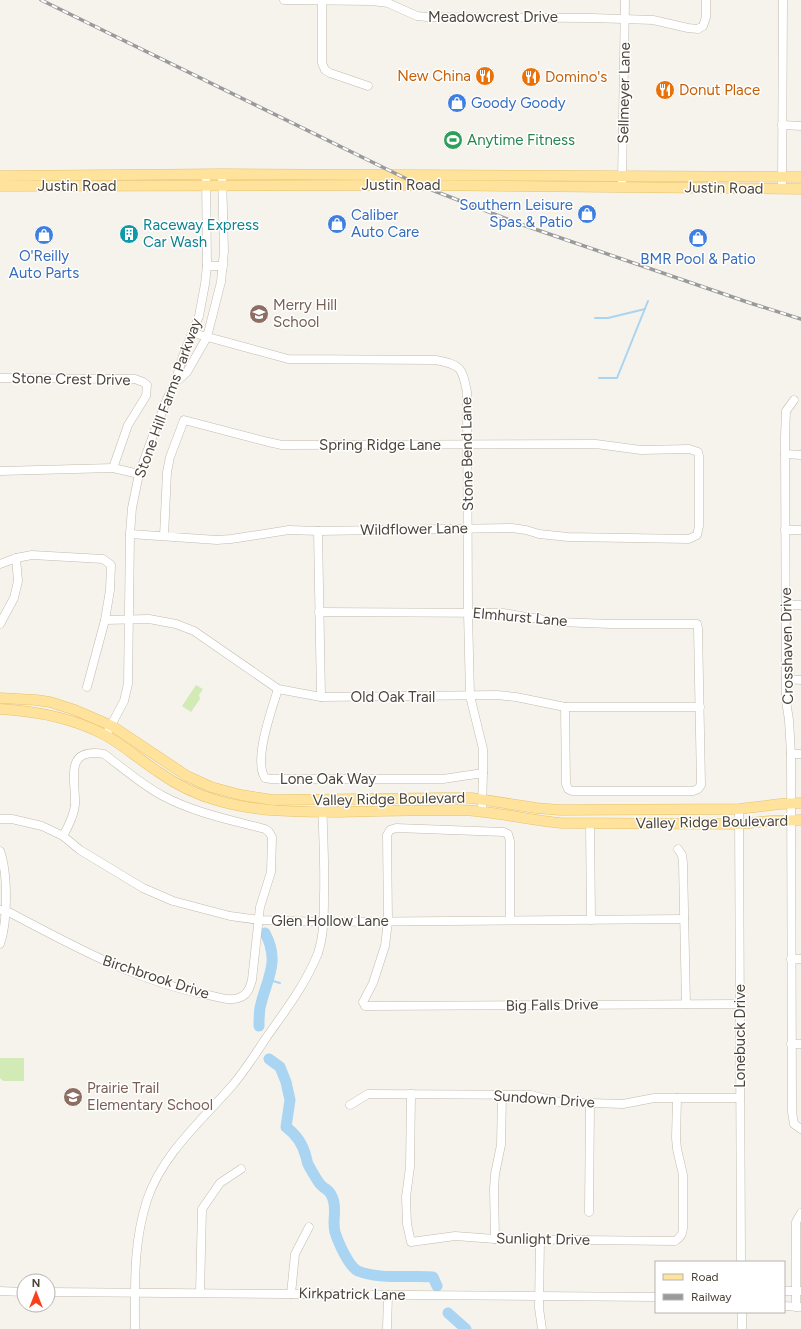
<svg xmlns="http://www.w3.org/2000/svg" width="801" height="1329" font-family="Figtree,sans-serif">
<rect width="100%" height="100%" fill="#f6f3ec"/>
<g fill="#d2eab5">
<polygon points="196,685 203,689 199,695 200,699 191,712 182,706"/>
<polygon points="0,1058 24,1058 24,1081 3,1081 0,1078"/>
</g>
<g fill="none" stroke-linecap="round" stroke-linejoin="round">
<g stroke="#a9d4f2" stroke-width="2">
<polyline points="595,318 608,318 645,309"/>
<polyline points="599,378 617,378 648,301"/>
<polyline points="269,980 280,983"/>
</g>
<g stroke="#a9d4f2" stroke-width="11">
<path d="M259,1026C259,1020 259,1014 260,1008C266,979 281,963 265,933"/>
<path d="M269,1059L280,1067L286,1082L290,1100L286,1127C297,1135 303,1144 306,1157C307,1160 307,1163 309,1166C310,1168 318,1182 320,1184C326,1191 329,1188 333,1199C337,1210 332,1221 335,1232C338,1242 349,1267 358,1271C381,1280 410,1275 433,1277L437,1286"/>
<polyline points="448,1313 466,1329"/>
</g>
<g stroke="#c2bbae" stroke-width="9">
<g id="minor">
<polyline points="284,0 372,1 388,3 417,16 427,17 592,18 653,20 688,28 698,29 703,26 706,17 706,0"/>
<polyline points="322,0 322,63 325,70 330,73 368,86"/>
<polyline points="782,125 801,126"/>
<polyline points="622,182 625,0"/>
<polyline points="782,189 783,0"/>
<polyline points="207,266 223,266"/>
<path d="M193,333L288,359L436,360C462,365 462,368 467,392L468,612L470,696L483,749V773L482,811"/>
<polyline points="0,378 135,379 143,382 147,385 146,396 128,425 113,468"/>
<polyline points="175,383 187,372 207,337 221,282 224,251 222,174"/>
<polyline points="794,400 786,411 785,437 786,701 789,720 791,754 792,1112 794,1124 801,1129"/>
<polyline points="785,454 801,455"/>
<polyline points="0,471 113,468 139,474"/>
<polyline points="785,530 801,530"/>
<polyline points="318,531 321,697"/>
<polyline points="130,534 217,540 231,539 289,530 318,531 512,528 526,530 539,534 568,537 689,539 697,535 699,526 699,456 698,452 689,449 641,450 596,444 282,445 268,442 184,420 170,457 167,472 164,536"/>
<polyline points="0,564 16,558 32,555 103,559 111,565 110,590 105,620 87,687"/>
<polyline points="786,605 801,605"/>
<polyline points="319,612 503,613 558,622 611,624 697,624 698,628 701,785 698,789 693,791 572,791 568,789 566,784 565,707"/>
<polyline points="105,620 149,619 176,624 194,631 278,689 321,697 497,695 516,697 565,707 700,707"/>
<polyline points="0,624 14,598 18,581 16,558"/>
<polyline points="786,679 801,680"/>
<path d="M278,689C272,709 253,760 265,778L271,779H443L483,773"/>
<polyline points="108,731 124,701 128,684 130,534 132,508 139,474 155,430 167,399 175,383 183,356 199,316 205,284 207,266 206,174"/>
<polyline points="791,754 801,754"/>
<polyline points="739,809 741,1262"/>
<polyline points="0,819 12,819 42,826 63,836 80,850 143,888 173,901 230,916 259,920 324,922 684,919"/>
<polyline points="590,823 591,920"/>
<polyline points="678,849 682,855 683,863 686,1004"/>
<path d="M0,851C8,873 8,921 0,944"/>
<path d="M0,910H5C70,944 135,981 208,995C218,997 231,1002 241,997C248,994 250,987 252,980L260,907L271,872L272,837L269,832L265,829C231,820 195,813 163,796C142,785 123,768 104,754C63,747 76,780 75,805C74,816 68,827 63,836"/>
<polyline points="510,920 510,841 508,834 504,832 396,828 390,830 387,835 388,921 385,946 373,983 363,1002 365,1006 368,1006 740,1004"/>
<polyline points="791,959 801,959"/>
<polyline points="791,1044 801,1044"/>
<path d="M411,1094L410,1167L406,1197L407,1224L411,1242L455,1236L495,1239L675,1241C680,1238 683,1234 683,1228V1175L677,1149L676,1138L677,1098"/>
<polyline points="350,1105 368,1094 531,1095 559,1102 623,1104 654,1098 740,1098"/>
<polyline points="589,1212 590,1103"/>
<polyline points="495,1239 494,1189 495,1174 501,1145 502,1095"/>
<polyline points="540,1239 539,1308 542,1329"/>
<polyline points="0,1291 24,1292"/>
<polyline points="784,1291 800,1291"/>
<polyline points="48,1292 656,1297"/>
<polyline points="200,1293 202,1209 220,1183 241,1169"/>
<polyline points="291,1294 295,1254 309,1227"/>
<polyline points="784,1306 801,1307"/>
<polyline points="796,1307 796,1222 801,1213"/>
<polyline points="742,1312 742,1329"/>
<path d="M135,1329C135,1284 133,1244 147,1200C162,1155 200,1122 231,1087C244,1072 255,1055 266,1038C285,1011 306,984 318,953C324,935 324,915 324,896C325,864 323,832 322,800"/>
<polyline points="387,1329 388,1295"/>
</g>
</g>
<g stroke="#e6c16a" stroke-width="11">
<g id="major">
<polyline points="0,176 222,174 801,177"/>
<polyline points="0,186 419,185 801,189"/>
<polyline points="0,698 36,700 50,702 75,710 112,726 187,776 211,787 241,795 273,800 439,798 472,798 536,808 560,810 739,809 780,804 801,803"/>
<path d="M0,709C36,711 73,718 105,735C123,745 139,759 157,771C175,784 197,795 219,801C258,812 298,812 339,812C379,811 419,810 460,810C494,811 527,820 561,823L739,824L770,821L801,820"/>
</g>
</g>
<use href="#minor" stroke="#fff" stroke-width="8"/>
<use href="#major" stroke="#ffe39c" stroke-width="10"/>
<g stroke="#9a9a9a" stroke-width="3.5">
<polyline id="rail" points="41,0 419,185 520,224 750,303 801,319"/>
</g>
<use href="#rail" stroke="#fff" stroke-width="2" stroke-dasharray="6" stroke-linecap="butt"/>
</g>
<defs>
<g id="restaurant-disc" transform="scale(1)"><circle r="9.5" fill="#e8710a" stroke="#fff"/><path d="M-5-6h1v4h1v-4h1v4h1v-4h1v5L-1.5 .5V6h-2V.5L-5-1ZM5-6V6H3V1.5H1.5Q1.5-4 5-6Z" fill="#fff"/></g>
<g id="shop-disc" transform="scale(1)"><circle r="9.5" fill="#3f7fe0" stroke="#fff"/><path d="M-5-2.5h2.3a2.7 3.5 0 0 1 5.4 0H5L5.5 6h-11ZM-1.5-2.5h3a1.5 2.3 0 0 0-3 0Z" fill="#fff"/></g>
<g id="stadium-disc" transform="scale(1)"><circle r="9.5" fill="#2e9e5b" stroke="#fff"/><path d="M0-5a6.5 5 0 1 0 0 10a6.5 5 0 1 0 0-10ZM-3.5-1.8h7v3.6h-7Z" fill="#fff"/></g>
<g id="building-disc" transform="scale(1)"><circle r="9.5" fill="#0f9aa8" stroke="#fff"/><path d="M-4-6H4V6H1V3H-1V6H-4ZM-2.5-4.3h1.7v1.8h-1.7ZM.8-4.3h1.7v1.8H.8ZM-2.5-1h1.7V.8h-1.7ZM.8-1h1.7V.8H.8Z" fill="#fff"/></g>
<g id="school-disc" transform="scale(1)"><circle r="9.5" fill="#8d6e63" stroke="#fff"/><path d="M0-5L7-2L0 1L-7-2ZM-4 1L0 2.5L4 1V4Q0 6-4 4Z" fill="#fff"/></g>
</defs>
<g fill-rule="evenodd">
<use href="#restaurant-disc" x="485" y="76"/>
<use href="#restaurant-disc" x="531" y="77"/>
<use href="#restaurant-disc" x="665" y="90"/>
<use href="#shop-disc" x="457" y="103"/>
<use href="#stadium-disc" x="453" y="140"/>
<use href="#shop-disc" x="587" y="214"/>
<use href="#shop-disc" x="337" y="224"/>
<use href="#building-disc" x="129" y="234"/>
<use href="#shop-disc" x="44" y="235"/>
<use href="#shop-disc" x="698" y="238"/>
<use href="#school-disc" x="259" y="314"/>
<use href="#school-disc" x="73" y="1097"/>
</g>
<g text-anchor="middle" stroke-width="3" stroke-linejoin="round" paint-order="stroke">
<g font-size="15" fill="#4b4439" stroke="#fff">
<text x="493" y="22">Meadowcrest Drive</text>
<text transform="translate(624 93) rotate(-89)" y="5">Sellmeyer Lane</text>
<text x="401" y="190">Justin Road</text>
<text x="77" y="191">Justin Road</text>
<text transform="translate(724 188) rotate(1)" y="5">Justin Road</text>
<text transform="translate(71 379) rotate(1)" y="5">Stone Crest Drive</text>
<text transform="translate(168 398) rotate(-70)" y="5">Stone Hill Farms Parkway</text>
<text x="380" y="450">Spring Ridge Lane</text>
<text transform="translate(467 454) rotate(-91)" y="5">Stone Bend Lane</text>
<text transform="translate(414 529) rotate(-1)" y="5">Wildflower Lane</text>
<text transform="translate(520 617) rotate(5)" y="5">Elmhurst Lane</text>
<text transform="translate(787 646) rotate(-91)" y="5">Crosshaven Drive</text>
<text x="393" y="702">Old Oak Trail</text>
<text x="328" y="784">Lone Oak Way</text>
<text transform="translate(389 799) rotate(-1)" y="5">Valley Ridge Boulevard</text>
<text transform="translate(712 822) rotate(-1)" y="5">Valley Ridge Boulevard</text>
<text x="330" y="926">Glen Hollow Lane</text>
<text transform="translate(156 977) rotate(18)" y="5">Birchbrook Drive</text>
<text transform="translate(552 1005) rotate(-1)" y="5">Big Falls Drive</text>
<text transform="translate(740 1036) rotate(-90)" y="5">Lonebuck Drive</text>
<text transform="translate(544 1099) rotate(4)" y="5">Sundown Drive</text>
<text transform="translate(543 1239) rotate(1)" y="5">Sunlight Drive</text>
<text transform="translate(352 1294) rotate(1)" y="5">Kirkpatrick Lane</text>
</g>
<g font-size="15" fill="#c56008" stroke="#fff" text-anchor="start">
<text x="471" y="81" text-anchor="end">New China</text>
<text x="545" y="82">Domino's</text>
<text x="679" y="95">Donut Place</text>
</g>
<g font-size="15" fill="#366cbe" stroke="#fff" text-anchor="start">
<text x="471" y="108">Goody Goody</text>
<text x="573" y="210" text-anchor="end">Southern Leisure<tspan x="573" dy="17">Spas &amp; Patio</tspan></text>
<text x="351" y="220">Caliber<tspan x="351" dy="17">Auto Care</tspan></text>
<text x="44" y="261" text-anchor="middle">O'Reilly<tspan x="44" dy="17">Auto Parts</tspan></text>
<text x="698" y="264" text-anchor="middle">BMR Pool &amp; Patio</text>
</g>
<g font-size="15" fill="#27864d" stroke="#fff" text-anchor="start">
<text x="467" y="145">Anytime Fitness</text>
</g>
<g font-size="15" fill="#0d838f" stroke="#fff" text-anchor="start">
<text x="143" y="230">Raceway Express<tspan x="143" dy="17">Car Wash</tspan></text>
</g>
<g font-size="15" fill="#785e54" stroke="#fff" text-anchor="start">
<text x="273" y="310">Merry Hill<tspan x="273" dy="17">School</tspan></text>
<text x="87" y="1093">Prairie Trail<tspan x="87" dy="17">Elementary School</tspan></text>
</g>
</g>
<rect x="655" y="1261" width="130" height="52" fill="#ffffff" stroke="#b7b4b0"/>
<rect x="663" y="1274" width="20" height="6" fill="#ffe39c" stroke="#b7b4b0"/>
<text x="691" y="1281" font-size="12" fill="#4b4439">Road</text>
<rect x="663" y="1294" width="20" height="6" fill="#9a9a9a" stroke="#b7b4b0"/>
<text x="691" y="1301" font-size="12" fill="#4b4439">Railway</text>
<g transform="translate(36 1293)"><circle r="19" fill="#ffffff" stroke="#b7b4b0"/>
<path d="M0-3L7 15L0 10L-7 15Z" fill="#fc3f1d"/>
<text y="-6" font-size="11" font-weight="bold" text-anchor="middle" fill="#4b4439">N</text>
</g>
</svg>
